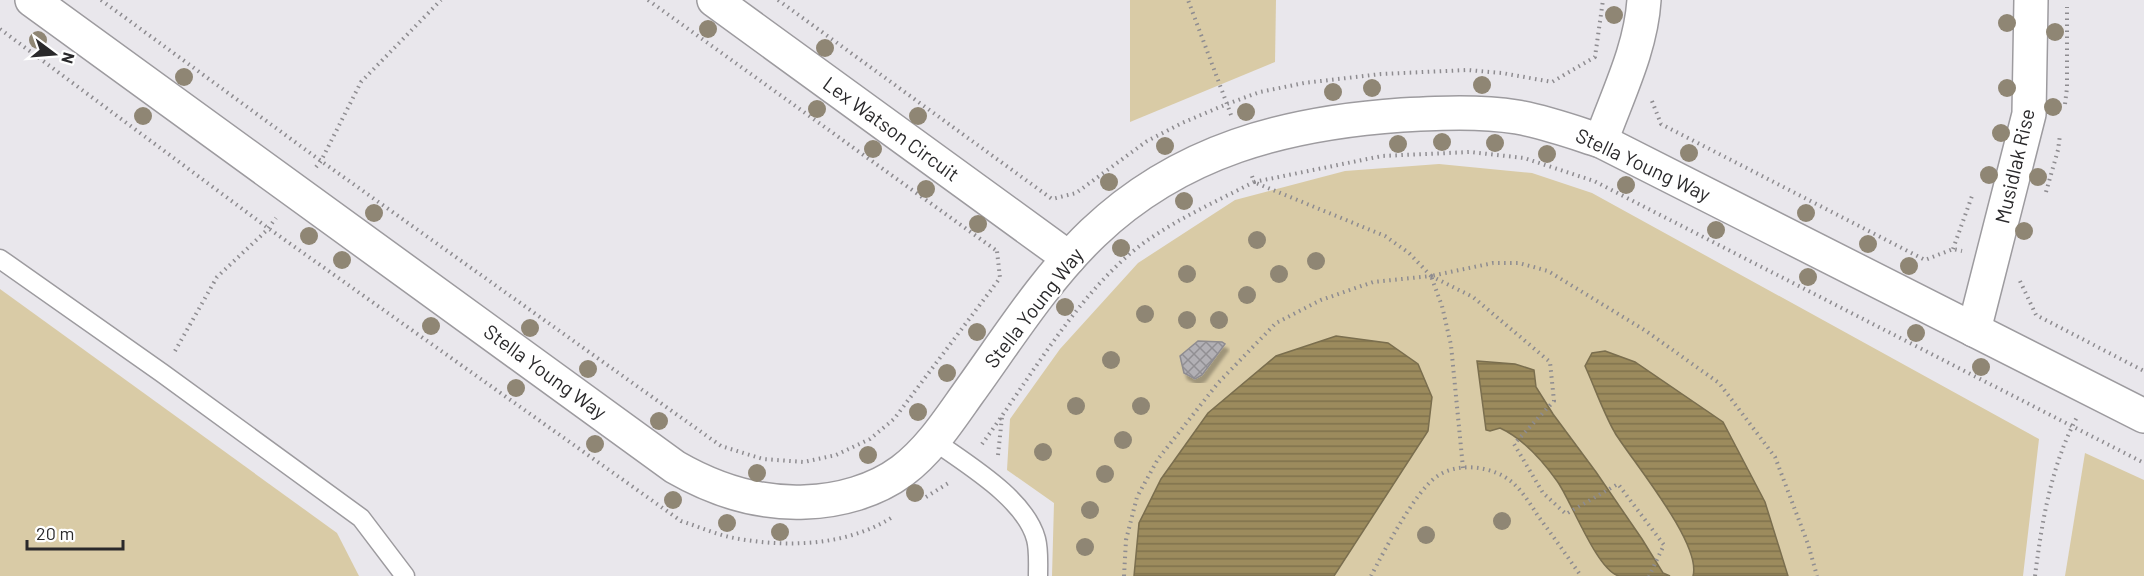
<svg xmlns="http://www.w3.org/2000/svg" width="2144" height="576" font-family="Barlow,sans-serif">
<defs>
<pattern id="water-rules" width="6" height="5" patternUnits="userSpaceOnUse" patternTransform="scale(1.5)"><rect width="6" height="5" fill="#9c8b5d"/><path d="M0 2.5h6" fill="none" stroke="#7f724d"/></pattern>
<pattern id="building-cross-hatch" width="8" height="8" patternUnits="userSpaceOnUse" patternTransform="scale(1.5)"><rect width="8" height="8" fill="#b2b0b5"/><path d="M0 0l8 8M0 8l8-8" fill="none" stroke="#918f93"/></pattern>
<filter id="shadow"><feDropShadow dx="3.5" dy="6" stdDeviation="1.5" flood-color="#0004"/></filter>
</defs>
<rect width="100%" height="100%" fill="#e9e7ec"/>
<g fill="#d9cba6">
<polygon points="1130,0 1276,0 1275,62 1130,122"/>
<polygon points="1439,164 1532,173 1592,193 2039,439 2023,576 1052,576 1054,503 1007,470 1010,419 1060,349 1138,263 1235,200 1345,171"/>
<polygon points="0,289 337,533 359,576 0,576"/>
<polygon points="2085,453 2144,480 2144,576 2065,576"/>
</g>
<g fill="url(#water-rules)" stroke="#7a6e4e" stroke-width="1.5">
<polygon points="1336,336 1388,343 1418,364 1432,397 1428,431 1334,576 1134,576 1139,523 1161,479 1208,413 1276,356"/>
<path d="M1605,351L1635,362L1723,422L1765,502L1788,576H1693C1702,544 1633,462 1615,433C1603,412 1595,388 1585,366L1592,353Z"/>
<path d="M1477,361L1515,364L1534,370L1536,387L1553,414L1596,472L1642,539L1663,573L1670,576C1656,576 1631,576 1619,576C1597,571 1571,500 1557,481C1542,460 1524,439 1500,428L1490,431L1486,430Z"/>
</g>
<polygon fill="url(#building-cross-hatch)" stroke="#8e8c91" stroke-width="1.5" filter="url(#shadow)" points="1198,341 1222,342 1225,344 1202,375 1195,379 1184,373 1180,356"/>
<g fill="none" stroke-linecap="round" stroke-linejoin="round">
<g stroke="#9d9b9f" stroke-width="21">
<g id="lane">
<polyline points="0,259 162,373 361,518 405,576"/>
<path d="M933,440C966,464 1025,498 1036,539C1039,550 1038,564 1038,576"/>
</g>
</g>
<g stroke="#9d9b9f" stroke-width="36">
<g id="street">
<polyline points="714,0 1069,258"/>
<path d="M1601,141C1617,96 1641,49 1644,0"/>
<polyline points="1974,330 2029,114 2031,0"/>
</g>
</g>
<g stroke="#9d9b9f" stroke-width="36">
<path id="secondary" d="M32,0L675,467C715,490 758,504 805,502C839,501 875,491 902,471C930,450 949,420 969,392C1008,338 1045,279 1093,233C1180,150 1286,123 1402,115C1440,113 1479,111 1517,117C1546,122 1573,132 1601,141L2144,416"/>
</g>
<g stroke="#8e8c90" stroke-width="4" stroke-dasharray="1.5 4.5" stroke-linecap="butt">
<polyline points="101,0 321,161 721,446 763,459 804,462 836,455 870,439 894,419 1000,278 997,251 999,248"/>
<polyline points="648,0 997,251"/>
<polyline points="778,0 1052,199 1076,193 1147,141 1182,123 1227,104 1188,0"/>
<path d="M0,29L268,228L681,521C697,526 713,533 729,537C783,548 844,547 891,518"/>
<polyline points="1652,101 1661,124 1925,260 1953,249 1962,251"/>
<polyline points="2065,104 2067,88 2067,7"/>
<polyline points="1231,115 1227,104 1260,92 1304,83 1381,74 1467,70 1502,73 1552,82 1595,57 1603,0"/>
<polyline points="316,167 321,161 361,82 441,0"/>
<polyline points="1254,182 1382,156 1470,152 1524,158 1594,181 2144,463"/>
<polyline points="2046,192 2058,150 2060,135"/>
<polyline points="1953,249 1972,196"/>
<polyline points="1431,276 1473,297 1550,362 1554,401 1514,444 1543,493 1566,514 1618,484 1664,545 1649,576"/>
<polyline points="2020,281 2036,315 2144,371"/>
<polyline points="175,351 217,277 266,231 276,218"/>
<path d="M982,444C1029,380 1081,288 1145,242C1179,218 1217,201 1254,182L1252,176"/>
<polyline points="998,455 1002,417"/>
<polyline points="1463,468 1451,345 1442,306 1431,276 1493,263 1519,263 1548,271 1646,331 1719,383 1775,457 1808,544 1817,576"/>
<polyline points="926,497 950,482"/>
<polyline points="1124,576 1126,540 1137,497 1158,459 1218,383 1276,323 1321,300 1373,282 1431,276 1409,253 1385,236 1256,183"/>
<path d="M1371,576C1384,551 1415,492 1436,477C1458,461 1494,466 1513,483C1523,492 1531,505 1538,516C1553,536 1567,556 1581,576"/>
<path d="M2035,576C2042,521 2051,466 2077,417"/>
</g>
<use href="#lane" stroke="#fff" stroke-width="18"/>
<use href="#street" stroke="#fff" stroke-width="33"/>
<use href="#secondary" stroke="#fff" stroke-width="33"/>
</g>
<g fill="#8f8674">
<circle cx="1614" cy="15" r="9"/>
<circle cx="2007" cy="23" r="9"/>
<circle cx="708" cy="29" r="9"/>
<circle cx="2055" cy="32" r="9"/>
<circle cx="38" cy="40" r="9"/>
<circle cx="825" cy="48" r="9"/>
<circle cx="184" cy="77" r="9"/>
<circle cx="1482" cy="85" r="9"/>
<circle cx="1372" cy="88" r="9"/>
<circle cx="2007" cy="88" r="9"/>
<circle cx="1333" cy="92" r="9"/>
<circle cx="2053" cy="107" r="9"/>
<circle cx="817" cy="109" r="9"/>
<circle cx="1246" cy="112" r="9"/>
<circle cx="143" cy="116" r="9"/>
<circle cx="918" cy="116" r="9"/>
<circle cx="2001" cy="133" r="9"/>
<circle cx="1442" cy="142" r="9"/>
<circle cx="1495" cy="143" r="9"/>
<circle cx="1398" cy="144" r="9"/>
<circle cx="1165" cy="146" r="9"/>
<circle cx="873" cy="149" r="9"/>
<circle cx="1689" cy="153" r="9"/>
<circle cx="1547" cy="154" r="9"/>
<circle cx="1989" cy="175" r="9"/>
<circle cx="2038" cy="177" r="9"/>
<circle cx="1109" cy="182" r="9"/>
<circle cx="1626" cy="185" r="9"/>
<circle cx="926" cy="189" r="9"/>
<circle cx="1184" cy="201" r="9"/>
<circle cx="374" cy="213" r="9"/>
<circle cx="1806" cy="213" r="9"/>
<circle cx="978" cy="224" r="9"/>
<circle cx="1716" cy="230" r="9"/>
<circle cx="2024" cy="231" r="9"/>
<circle cx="309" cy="236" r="9"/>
<circle cx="1257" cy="240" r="9"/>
<circle cx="1868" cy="244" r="9"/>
<circle cx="1121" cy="248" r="9"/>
<circle cx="342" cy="260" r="9"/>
<circle cx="1316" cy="261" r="9"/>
<circle cx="1909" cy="266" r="9"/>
<circle cx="1187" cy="274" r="9"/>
<circle cx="1279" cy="274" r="9"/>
<circle cx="1808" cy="277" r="9"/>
<circle cx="1247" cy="295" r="9"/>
<circle cx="1065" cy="307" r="9"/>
<circle cx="1145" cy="314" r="9"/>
<circle cx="1187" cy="320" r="9"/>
<circle cx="1219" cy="320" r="9"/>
<circle cx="431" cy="326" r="9"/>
<circle cx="530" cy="328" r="9"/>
<circle cx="977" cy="332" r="9"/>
<circle cx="1916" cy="333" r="9"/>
<circle cx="1111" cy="360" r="9"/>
<circle cx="1981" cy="367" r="9"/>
<circle cx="588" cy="369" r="9"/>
<circle cx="947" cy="373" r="9"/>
<circle cx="516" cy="388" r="9"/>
<circle cx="1076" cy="406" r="9"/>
<circle cx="1141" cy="406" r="9"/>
<circle cx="918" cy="412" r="9"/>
<circle cx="659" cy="421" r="9"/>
<circle cx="1123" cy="440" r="9"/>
<circle cx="595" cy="444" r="9"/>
<circle cx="1043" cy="452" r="9"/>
<circle cx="868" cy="455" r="9"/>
<circle cx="757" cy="473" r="9"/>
<circle cx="1105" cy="474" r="9"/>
<circle cx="915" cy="493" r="9"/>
<circle cx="673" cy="500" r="9"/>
<circle cx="1090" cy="510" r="9"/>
<circle cx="1502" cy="521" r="9"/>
<circle cx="727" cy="523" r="9"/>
<circle cx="780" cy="532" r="9"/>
<circle cx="1426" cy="535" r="9"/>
<circle cx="1085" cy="547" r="9"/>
</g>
<g text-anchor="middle" stroke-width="4.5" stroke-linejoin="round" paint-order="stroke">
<g font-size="20" fill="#2a292b" stroke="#fff">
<text transform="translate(891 129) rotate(36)" y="7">Lex Watson Circuit</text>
<text transform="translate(1643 165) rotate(25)" y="7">Stella Young Way</text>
<text transform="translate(2015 166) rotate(-77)" y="7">Musidlak Rise</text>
<text transform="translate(1034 308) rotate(-52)" y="7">Stella Young Way</text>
<text transform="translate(545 372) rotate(36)" y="7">Stella Young Way</text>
</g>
</g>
<g transform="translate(54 54) rotate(106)" stroke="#ffffff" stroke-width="4.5" paint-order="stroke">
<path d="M0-4.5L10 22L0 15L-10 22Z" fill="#2a292b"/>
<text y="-9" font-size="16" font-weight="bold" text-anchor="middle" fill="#2a292b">N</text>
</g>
<path d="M27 540v9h96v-9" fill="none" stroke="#2a292b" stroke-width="3"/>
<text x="36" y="540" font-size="18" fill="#2a292b" stroke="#ffffff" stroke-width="4.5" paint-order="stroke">20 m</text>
</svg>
